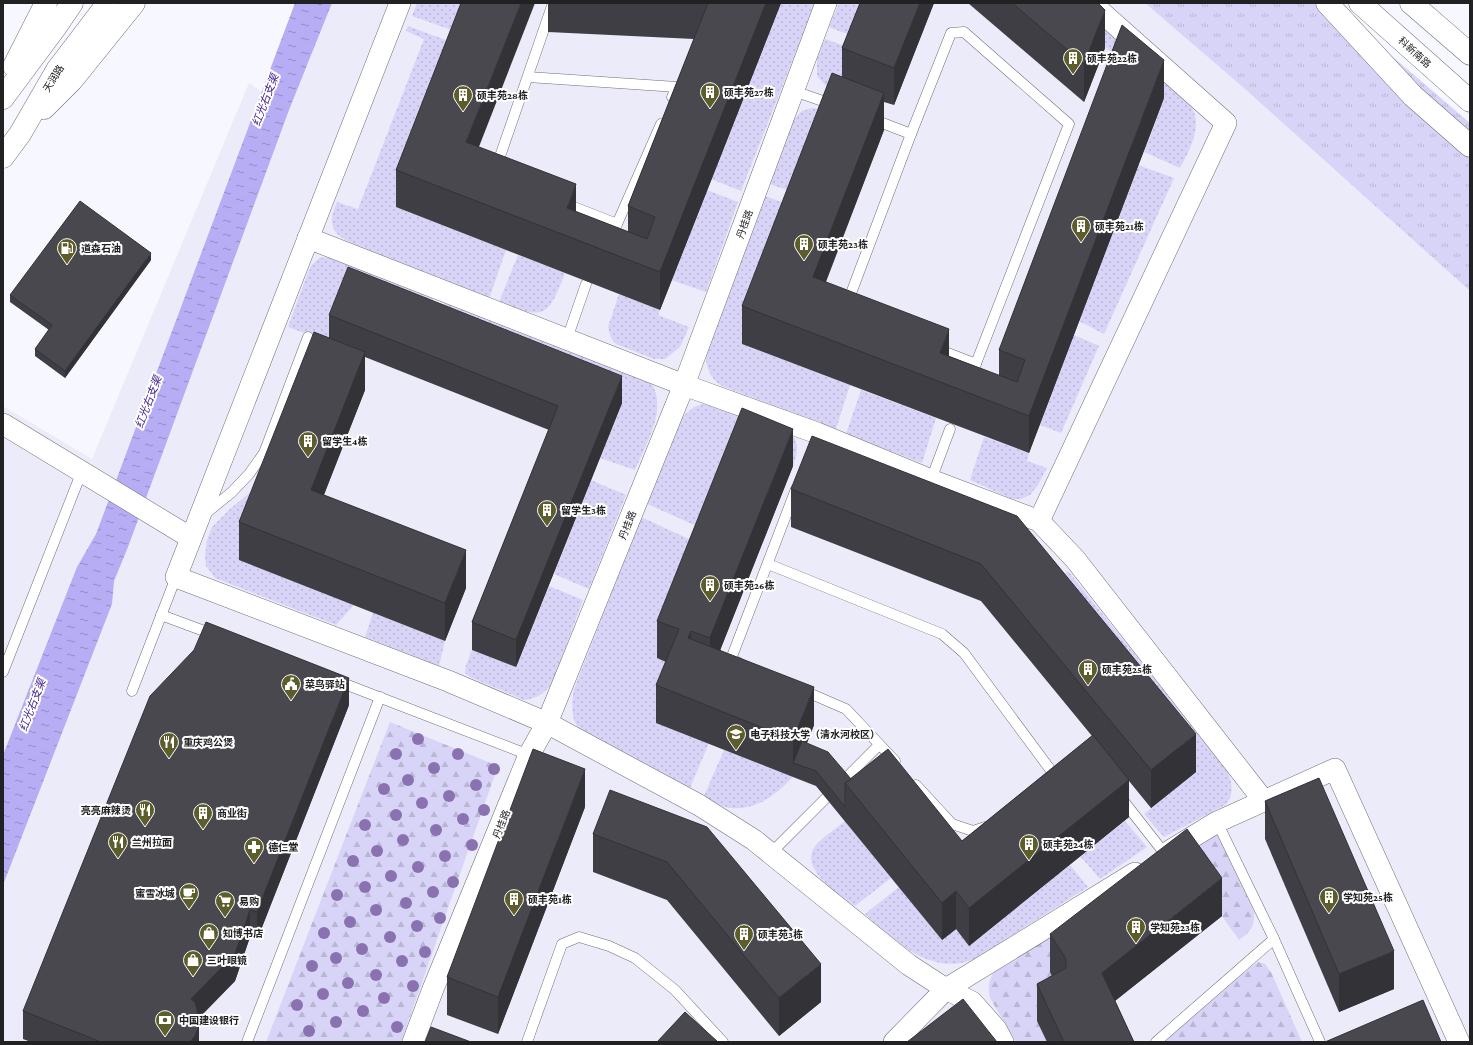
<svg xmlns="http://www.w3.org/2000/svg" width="1473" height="1045" font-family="'Crimson Pro','Noto Sans SC',serif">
<defs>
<pattern id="grass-dots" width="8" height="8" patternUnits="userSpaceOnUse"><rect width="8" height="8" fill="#d8d4f8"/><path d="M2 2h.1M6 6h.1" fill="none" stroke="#b9b6d4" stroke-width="1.8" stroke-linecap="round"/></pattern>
<pattern id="forest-firs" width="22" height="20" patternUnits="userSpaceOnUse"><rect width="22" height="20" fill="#d8d4f8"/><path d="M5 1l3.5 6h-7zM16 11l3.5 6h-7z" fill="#b9b6d4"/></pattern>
<pattern id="park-tufts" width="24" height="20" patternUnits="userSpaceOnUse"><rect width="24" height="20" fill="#d8d4f8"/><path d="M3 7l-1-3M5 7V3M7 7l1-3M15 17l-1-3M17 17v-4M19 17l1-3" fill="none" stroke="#b9b6d4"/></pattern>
<pattern id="water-ripples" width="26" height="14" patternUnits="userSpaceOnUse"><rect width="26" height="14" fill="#b6adf5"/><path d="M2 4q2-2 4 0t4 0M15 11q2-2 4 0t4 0" fill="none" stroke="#948cc6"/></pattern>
</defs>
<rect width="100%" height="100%" fill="#f7f7ff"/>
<polygon fill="#ecebfa" points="332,3 1145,3 1245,89 1470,291 1470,1042 3,1042 3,406 92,459 249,83 289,110"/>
<g fill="url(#grass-dots)">
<polygon points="417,3 475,3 463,34 412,16"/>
<polygon points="780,3 815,3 741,191 711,179"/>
<polygon points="839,3 874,3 860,39 829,27"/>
<path d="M1082,9L1186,100C1190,105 1194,110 1195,116C1199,134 1188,153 1180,168L1144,152L1164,98L1073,19Z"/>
<path d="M408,26L459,45L396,207L506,250L489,299L347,241C329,231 329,220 337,202L358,209L424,39L406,31Z"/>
<polygon points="825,39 856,50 839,95 828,88 817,76 817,59"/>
<polygon points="812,108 822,109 800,195 770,184 793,120 802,111"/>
<polygon points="1138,165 1174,178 1104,334 1079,321"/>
<polygon points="707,190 738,202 706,292 671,280"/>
<path d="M765,196L795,207L742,344L850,385L836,429L722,386C708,377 705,363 705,348Z"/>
<path d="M518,255L565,273C548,318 544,320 499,302Z"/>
<polygon points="331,257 434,297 422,324 329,342 288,327 306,278 311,266 319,258"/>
<polygon points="619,294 660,310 658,315 689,327 680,347 665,359 654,359 616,344 611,338 608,327"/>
<path d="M446,299L649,380C653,386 657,393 657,400C660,421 643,451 635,470L600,458L622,404L435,329Z"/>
<polygon points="1074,335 1099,346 1061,433 1040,425"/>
<polygon points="861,390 936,418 922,463 846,434"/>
<path d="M706,403L792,434C800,445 797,454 793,466L708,531L645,503L683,416L694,407Z"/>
<polygon points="984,437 1029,453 1027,461 1047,468 1038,485 1030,495 1021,499 1012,499 970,480"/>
<polygon points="270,480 239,560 354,605 336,625 215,578 206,566 205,555 207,540 212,527 230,509 248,494"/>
<polygon points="591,480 626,495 589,589 554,574"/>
<path d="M641,517L702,545L658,658L679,667L709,743L690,788L589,736C586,734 582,731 579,728C570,719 572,701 574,689Z"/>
<path d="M1068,571L1227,770C1232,782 1235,795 1225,805L1164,837L1144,814L1195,772L1046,589Z"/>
<path d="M549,586L583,600L553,681C547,692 537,699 524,700L470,677L465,673L466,665L472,650L516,667Z"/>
<polygon points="373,613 445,641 439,666 365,637"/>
<path d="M724,750L793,777C777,794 757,810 732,808C722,808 713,801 704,796Z"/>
<path d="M845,821L891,878L855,906C839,894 797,868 816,845C824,836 836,829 845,821Z"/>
<polygon points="1125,821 1147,847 1100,879 1080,856"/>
<path d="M1070,865L1088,887L977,958C932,978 896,942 865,914L899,887L942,940L956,929L969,946Z"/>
</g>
<g fill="url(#forest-firs)">
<polygon points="390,722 498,766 401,1042 266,1042"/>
<path d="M1216,830L1254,911C1255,927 1251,931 1239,940L1187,867L1066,997L1047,1042H1016L990,998C987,985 990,976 998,965Z"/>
<polygon points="1258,962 1265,964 1271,972 1302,1042 1167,1042 1166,1033 1168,1028"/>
</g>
<polygon fill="url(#park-tufts)" points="1145,3 1330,3 1470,123 1470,291 1245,89"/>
<polygon fill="url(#water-ripples)" points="295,3 332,3 289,110 128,547 114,581 112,604 3,885 3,755 77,567 96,534"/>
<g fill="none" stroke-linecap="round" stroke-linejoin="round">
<g stroke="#706f76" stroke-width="11">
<g id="service">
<polyline points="528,77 677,87 672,97"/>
<polyline points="794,91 834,105"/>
<polyline points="872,119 911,134"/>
<polyline points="496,168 553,3"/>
<polyline points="564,203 617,224"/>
<polyline points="607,238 617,224 661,124"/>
<polyline points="847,304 911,134 951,33 964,32 1069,124 970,379"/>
<polyline points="567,339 586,284"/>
<polyline points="937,349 976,364"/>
<polyline points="931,480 950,429"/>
<polyline points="205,514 232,492 249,474 264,453 308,337"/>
<polyline points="768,564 942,634 964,653 1055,776"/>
<polyline points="161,615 215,635"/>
<polyline points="739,663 731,659 796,489"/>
<polyline points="3,672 82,471"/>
<polyline points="337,681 529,755"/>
<polyline points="802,690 846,709 895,761"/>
<polyline points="132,691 176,577"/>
<polyline points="916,785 952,824 973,831 985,827"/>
<polyline points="1122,799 1165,854"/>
<polyline points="1217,822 1274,939 1320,1042"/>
<polyline points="771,853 879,745"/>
<polyline points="247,1042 380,697"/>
<polyline points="527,1042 562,944 579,937 609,946 635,958 675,990 723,1042"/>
<polyline points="1156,1042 1274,939"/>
</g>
</g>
<g stroke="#706f76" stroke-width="22">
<g id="minor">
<polyline points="400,3 176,577 448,681 547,723 699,805 754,840 909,965 946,989 972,1002 996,1029 1003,1042"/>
<polyline points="308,238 684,385 817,433 931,480 1039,521 1075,559 1264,801"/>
<polyline points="3,424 191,538"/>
<polyline points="1039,521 1226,123 1091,3"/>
<polyline points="1168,852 1217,822 1335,769 1459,1042"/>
<polyline points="413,1042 433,989 529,755 547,723 684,385 826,3"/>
<polyline points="894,1042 946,989 1135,873"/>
</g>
</g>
<g stroke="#706f76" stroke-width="23">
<g id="secondary">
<polyline points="1327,3 1413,96 1470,146"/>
<polyline points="1360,3 1470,101"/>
</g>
</g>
<g stroke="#706f76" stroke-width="23">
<g id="primary">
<polyline points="14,66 46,3"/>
<polyline points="3,98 55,28 72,3"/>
<polyline points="44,108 72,80 134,3"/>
<polyline points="3,157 20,134 57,70 108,3"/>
</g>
</g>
<g stroke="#706f76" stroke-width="23">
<polyline id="motorway" points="1411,3 1470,54"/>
</g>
<use href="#service" stroke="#fff" stroke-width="10"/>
<use href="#minor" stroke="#fff" stroke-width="21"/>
<use href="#secondary" stroke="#fff" stroke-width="22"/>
<use href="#primary" stroke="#fff" stroke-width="22"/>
<use href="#motorway" stroke="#fff" stroke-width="22"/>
</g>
<g fill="#8a72b1">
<circle cx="418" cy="739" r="6"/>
<circle cx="396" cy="754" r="6"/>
<circle cx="458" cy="754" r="6"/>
<circle cx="434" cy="768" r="6"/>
<circle cx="494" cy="769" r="6"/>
<circle cx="408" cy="780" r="6"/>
<circle cx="476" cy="785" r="6"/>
<circle cx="384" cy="789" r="6"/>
<circle cx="449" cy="796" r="6"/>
<circle cx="422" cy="803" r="6"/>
<circle cx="484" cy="810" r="6"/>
<circle cx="396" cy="815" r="6"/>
<circle cx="463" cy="819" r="6"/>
<circle cx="365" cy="825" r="6"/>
<circle cx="436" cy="830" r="6"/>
<circle cx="403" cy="840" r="6"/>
<circle cx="472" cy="845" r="6"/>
<circle cx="377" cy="851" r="6"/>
<circle cx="445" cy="856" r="6"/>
<circle cx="353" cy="861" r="6"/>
<circle cx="418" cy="867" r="6"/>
<circle cx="391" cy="876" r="6"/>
<circle cx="453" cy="882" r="6"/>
<circle cx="365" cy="887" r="6"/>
<circle cx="433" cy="892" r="6"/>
<circle cx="337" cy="895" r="6"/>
<circle cx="406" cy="903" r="6"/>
<circle cx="376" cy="910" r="6"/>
<circle cx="440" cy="918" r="6"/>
<circle cx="350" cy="922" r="6"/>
<circle cx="417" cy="926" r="6"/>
<circle cx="324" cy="933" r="6"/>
<circle cx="390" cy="937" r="6"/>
<circle cx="362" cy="949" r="6"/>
<circle cx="425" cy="952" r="6"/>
<circle cx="336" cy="958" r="6"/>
<circle cx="402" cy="961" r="6"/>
<circle cx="312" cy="966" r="6"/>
<circle cx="376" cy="975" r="6"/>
<circle cx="348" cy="983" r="6"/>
<circle cx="413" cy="986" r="6"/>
<circle cx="323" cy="994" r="6"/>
<circle cx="384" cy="998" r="6"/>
<circle cx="297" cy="1005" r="6"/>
<circle cx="363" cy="1011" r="6"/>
<circle cx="336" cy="1022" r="6"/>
<circle cx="397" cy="1027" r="6"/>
<circle cx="309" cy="1031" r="6"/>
</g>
<g fill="#3f3e44">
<polygon points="548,3 781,3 660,310 396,207 396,170 479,147 576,212 628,232 628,206 694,39 548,32"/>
<polygon points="860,3 934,3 894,105 884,102 884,130 826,282 949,356 999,376 999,350 1164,98 1029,453 742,344 742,306 842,77 842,48"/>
<polygon points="968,3 1098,3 1105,48 1084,102"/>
<polygon points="151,260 65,378 35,356 35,349 49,330 10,302 10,295"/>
<polygon points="329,315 622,403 516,667 472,650 472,622 549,430 365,357 365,390 324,495 466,588 445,641 239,560 239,522 329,338"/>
<polygon points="793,466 720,650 814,725 807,743 851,779 962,841 1092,736 981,601 791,527 791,489 1017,516 1196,772 1151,808 1129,781 1129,817 969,946 956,929 942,940 816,786 793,777 656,723 656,685 666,662 657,658 657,621"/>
<polygon points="349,705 257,940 250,937 235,981 199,1018 199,1042 31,1042 23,1039 23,1011"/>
<polygon points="1265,801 1394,989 1339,1012 1265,839"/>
<polygon points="585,807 498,1034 447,1015 447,977"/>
<polygon points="707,827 821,1002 779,1036 667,900 593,872 593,834"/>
<polygon points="1222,916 1115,1001 1134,1042 1047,1042 1037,1021 1037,984 1052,976 1050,972 1050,934"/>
</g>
<g fill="#333237">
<polygon points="521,3 535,3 466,180 466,142"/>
<polygon points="766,3 781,3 660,310 660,272"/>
<polygon points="920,3 934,3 894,105 894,68"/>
<polygon points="1105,10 1105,48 1084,102 1084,64"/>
<polygon points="1164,60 1164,98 1029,453 1029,416"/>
<polygon points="884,93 884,130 813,314 813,277"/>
<polygon points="576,184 576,222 567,208"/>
<polygon points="151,253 151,260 65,378 65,371"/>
<polygon points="949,329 949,367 940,353"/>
<polygon points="365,352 365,390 311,527 311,490"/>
<polygon points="622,376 622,403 516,667 516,640"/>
<polygon points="793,429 793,466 710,676 710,638"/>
<polygon points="466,550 466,588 445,641 445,603"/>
<polygon points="691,631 691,668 688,638"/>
<polygon points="349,678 349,705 257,940 257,912"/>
<polygon points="814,687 814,725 798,765 793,763 793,740"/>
<polygon points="1196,734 1196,772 1151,808 1151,770"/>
<polygon points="585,769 585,807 498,1034 498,997"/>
<polygon points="1129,780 1129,817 969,946 969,908"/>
<polygon points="1222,878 1222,916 1102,1011 1102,973"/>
<polygon points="956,891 956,929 942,940 942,903"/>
<polygon points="250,910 250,937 235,981 191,1026 191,999"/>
<polygon points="1394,951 1394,989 1339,1012 1339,974"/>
<polygon points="821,964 821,1002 779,1036 779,998"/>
<polygon points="199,1026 199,1042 190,1042"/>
</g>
<g fill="#49484f" stroke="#333237">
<polygon points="461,3 521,3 466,142 576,184 567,208 647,239 655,217 628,206 708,3 766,3 660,272 396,170"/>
<polygon points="860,3 920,3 894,68 842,48"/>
<polygon points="1012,3 1098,3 1105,10 1084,64"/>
<polygon points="1122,25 1164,60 1029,416 742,306 832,73 884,93 813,277 949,329 940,353 1017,382 1025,360 999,350"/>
<polygon points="80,201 151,253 65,371 35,349 52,325 10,295"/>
<polygon points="348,267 622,376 516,640 472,622 558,406 329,315"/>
<polygon points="314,332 365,352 311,490 466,550 445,603 239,522"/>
<polygon points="742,408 793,429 710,638 691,631 688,638 814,687 793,740 656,685 679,629 657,621"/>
<polygon points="812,436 1017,516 1196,734 1151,770 981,564 791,489"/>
<polygon points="206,622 349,678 257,912 250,910 235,954 191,999 195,1002 198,1014 199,1026 195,1036 190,1042 101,1042 23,1011 150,696 194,650"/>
<polygon points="1093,735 1129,780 969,908 956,891 942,903 845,783 888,749 962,841"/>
<polygon points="802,741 828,752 851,779 845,783 845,807 816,771 793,763"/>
<polygon points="533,749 585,769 498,997 447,977"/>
<polygon points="1319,778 1394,951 1339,974 1265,801"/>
<polygon points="610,790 707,827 821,964 779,998 667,862 593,834"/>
<polygon points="1187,829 1222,878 1102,973 1134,1042 1064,1042 1037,984 1066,968 1066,959 1050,934"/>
<polygon points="963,999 997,1042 907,1042"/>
<polygon points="1423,1000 1441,1042 1325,1042"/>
<polygon points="685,1012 718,1042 657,1042"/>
<polygon points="431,1027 471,1042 425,1042"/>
</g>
<defs>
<g id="building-pin" transform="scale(1)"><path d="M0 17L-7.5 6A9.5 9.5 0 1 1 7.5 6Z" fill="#5c5d2a" stroke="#fff"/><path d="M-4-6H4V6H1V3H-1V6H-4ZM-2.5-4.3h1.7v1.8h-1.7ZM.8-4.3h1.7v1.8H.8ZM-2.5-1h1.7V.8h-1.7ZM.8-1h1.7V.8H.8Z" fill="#fff"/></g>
<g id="fuel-pin" transform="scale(1)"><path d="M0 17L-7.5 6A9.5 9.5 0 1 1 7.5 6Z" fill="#5c5d2a" stroke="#fff"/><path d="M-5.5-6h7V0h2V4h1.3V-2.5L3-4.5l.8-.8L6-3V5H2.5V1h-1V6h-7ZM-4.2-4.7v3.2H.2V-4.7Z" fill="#fff"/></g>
<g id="civic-pin" transform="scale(1)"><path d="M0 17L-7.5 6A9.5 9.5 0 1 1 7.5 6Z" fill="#5c5d2a" stroke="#fff"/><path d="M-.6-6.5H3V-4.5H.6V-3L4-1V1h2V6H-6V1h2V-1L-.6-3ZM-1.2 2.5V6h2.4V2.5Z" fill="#fff"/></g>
<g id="university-pin" transform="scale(1)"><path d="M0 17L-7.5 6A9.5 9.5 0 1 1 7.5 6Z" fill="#5c5d2a" stroke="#fff"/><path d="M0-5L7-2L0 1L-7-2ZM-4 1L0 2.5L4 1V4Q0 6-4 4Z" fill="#fff"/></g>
<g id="restaurant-pin" transform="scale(1)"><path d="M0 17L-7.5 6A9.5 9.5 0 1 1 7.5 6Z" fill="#5c5d2a" stroke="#fff"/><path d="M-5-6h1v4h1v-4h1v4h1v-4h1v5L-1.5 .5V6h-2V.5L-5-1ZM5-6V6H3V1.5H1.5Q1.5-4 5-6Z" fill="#fff"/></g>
<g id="pharmacy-pin" transform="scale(1)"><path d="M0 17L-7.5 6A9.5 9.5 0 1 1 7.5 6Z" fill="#5c5d2a" stroke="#fff"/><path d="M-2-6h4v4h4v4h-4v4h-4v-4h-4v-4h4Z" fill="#fff"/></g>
<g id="cafe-pin" transform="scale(1)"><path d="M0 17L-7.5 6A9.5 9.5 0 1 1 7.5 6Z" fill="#5c5d2a" stroke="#fff"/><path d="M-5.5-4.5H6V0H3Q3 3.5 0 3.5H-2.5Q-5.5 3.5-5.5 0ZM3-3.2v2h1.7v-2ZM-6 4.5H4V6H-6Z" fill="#fff"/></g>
<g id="supermarket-pin" transform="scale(1)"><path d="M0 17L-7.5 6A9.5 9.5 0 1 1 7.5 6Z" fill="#5c5d2a" stroke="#fff"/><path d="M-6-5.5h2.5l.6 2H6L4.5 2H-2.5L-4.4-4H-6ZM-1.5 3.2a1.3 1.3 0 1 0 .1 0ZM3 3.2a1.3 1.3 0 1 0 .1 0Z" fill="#fff"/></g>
<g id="shop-pin" transform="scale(1)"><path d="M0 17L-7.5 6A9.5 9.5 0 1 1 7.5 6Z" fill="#5c5d2a" stroke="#fff"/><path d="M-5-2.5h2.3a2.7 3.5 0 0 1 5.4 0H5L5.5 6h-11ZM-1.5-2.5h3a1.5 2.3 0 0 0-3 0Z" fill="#fff"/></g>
<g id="bank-pin" transform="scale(1)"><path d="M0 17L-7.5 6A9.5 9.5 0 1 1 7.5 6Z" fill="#5c5d2a" stroke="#fff"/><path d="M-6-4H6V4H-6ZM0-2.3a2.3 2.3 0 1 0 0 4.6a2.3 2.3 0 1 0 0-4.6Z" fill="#fff"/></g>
</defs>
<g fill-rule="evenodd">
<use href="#building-pin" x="1073" y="58"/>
<use href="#building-pin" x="710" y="92"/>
<use href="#building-pin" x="463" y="95"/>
<use href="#building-pin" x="1081" y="226"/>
<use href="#building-pin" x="804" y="244"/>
<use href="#fuel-pin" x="67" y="248"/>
<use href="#building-pin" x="308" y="441"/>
<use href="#building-pin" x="547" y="510"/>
<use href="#building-pin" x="710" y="585"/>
<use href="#building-pin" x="1088" y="669"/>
<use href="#civic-pin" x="291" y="684"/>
<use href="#university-pin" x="736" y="734"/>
<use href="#restaurant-pin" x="169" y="742"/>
<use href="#restaurant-pin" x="145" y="810"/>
<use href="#building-pin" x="203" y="813"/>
<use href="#restaurant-pin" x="118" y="842"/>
<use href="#building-pin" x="1029" y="844"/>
<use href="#pharmacy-pin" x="254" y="847"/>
<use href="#cafe-pin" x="189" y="893"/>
<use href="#building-pin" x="1329" y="897"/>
<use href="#building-pin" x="514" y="899"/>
<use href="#supermarket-pin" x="225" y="901"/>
<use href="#building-pin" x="1136" y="927"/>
<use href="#shop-pin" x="209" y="933"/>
<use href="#building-pin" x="744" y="934"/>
<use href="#shop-pin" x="193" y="960"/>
<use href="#bank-pin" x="165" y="1020"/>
</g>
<g text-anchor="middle" stroke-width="4" stroke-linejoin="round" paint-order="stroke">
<g font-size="10" fill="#212023" stroke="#fff">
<text transform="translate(1415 52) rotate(42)" y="4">科新南路</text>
<text transform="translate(53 78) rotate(-58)" y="4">天润路</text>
<text transform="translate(744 224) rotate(-70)" y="4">丹桂路</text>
<text transform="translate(627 525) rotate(-68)" y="4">丹桂路</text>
<text transform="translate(501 824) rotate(-68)" y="4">丹桂路</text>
</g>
<g font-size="10" font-weight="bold" fill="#212023" stroke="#fff" text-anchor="start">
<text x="1087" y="62">硕丰苑22栋</text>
<text x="724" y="96">硕丰苑27栋</text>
<text x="477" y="99">硕丰苑28栋</text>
<text x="1095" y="230">硕丰苑21栋</text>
<text x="818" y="248">硕丰苑23栋</text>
<text x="81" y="252">道森石油</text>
<text x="322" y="445">留学生4栋</text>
<text x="561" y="514">留学生3栋</text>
<text x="724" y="589">硕丰苑26栋</text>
<text x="1102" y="673">硕丰苑25栋</text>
<text x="305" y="688">菜鸟驿站</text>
<text x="750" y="738">电子科技大学（清水河校区）</text>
<text x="183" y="746">重庆鸡公煲</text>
<text x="131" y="814" text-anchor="end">亮亮麻辣烫</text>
<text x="217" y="817">商业街</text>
<text x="132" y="846">兰州拉面</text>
<text x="1043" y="848">硕丰苑24栋</text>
<text x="268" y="851">德仁堂</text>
<text x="175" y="897" text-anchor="end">蜜雪冰城</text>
<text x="1343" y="901">学知苑25栋</text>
<text x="528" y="903">硕丰苑1栋</text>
<text x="239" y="905">易购</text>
<text x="1150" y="931">学知苑23栋</text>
<text x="223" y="937">知博书店</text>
<text x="758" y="938">硕丰苑3栋</text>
<text x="207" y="964">三叶眼镜</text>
<text x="179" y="1024">中国建设银行</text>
</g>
<g font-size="11" font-style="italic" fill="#43258b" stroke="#fff">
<text transform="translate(265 100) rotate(-69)" y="4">红光右支渠</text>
<text transform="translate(148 402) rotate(-69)" y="4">红光右支渠</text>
<text transform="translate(32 705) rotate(-69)" y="4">红光右支渠</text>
</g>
</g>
<rect width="1473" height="1045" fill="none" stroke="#212023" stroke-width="8"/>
</svg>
